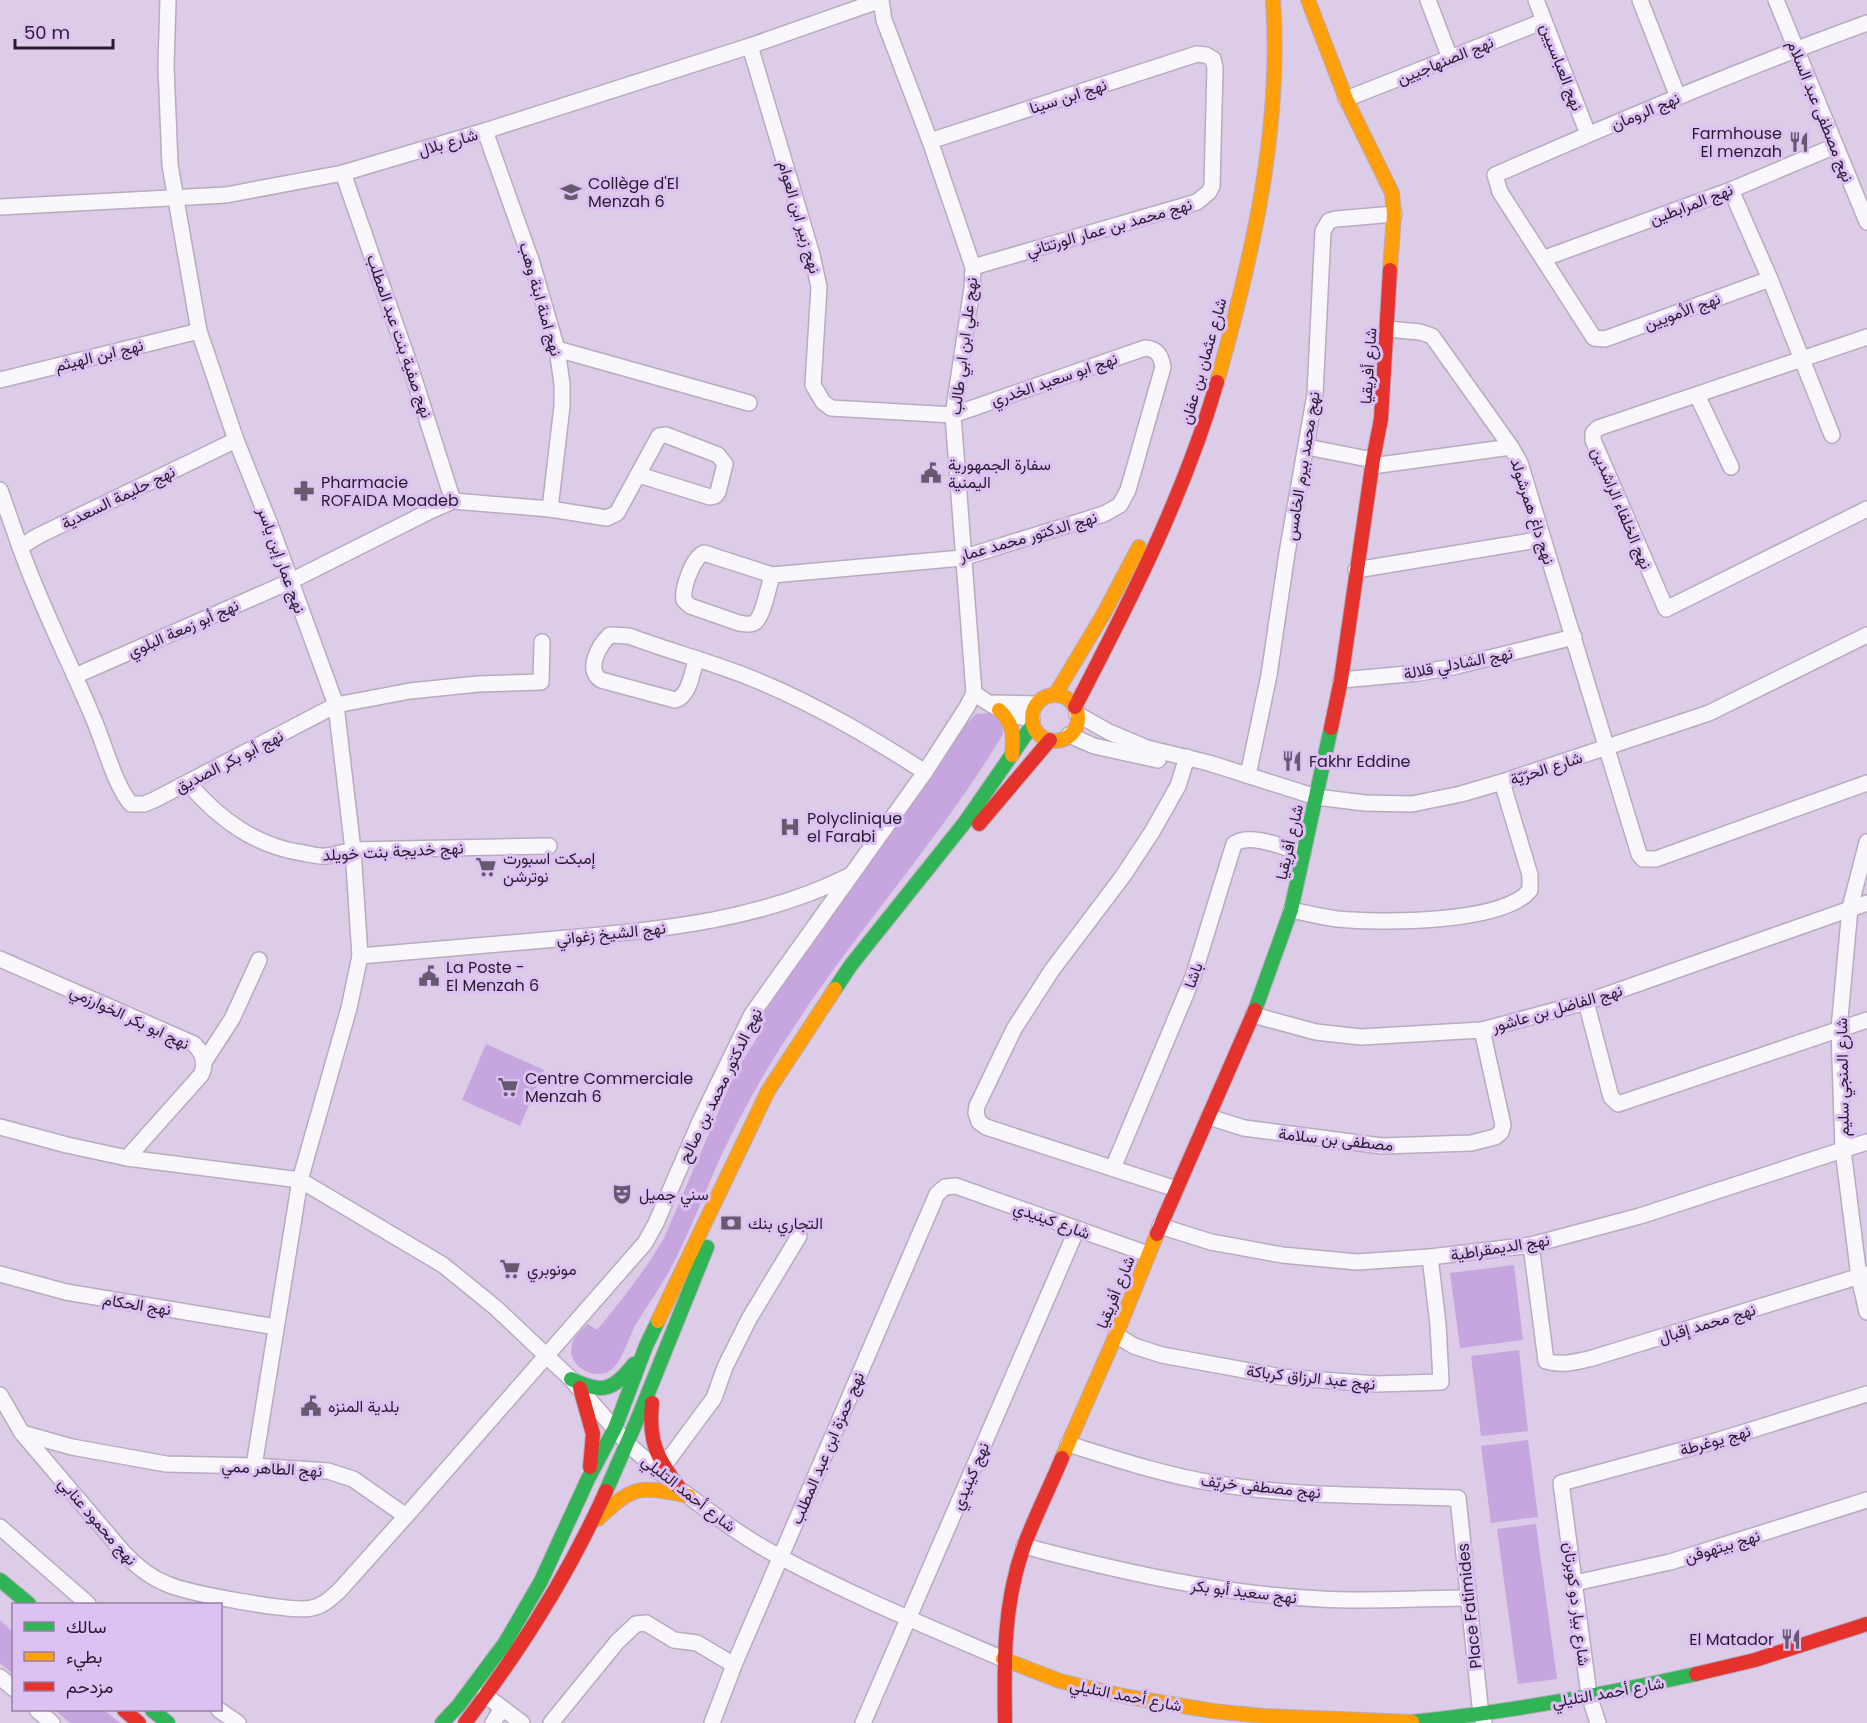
<svg xmlns="http://www.w3.org/2000/svg" width="1867" height="1723" font-family="Poppins,Vazirmatn,sans-serif">
<rect width="100%" height="100%" fill="#dccce8"/>
<g fill="#c7a5df">
<path d="M990,713L1002,721L1003,734C941,838 858,928 792,1030C765,1070 742,1112 721,1156C705,1192 691,1229 673,1264C662,1286 647,1305 635,1326C629,1337 621,1363 611,1370C595,1382 566,1366 572,1345C574,1336 581,1330 588,1324L597,1330C621,1301 645,1271 664,1238L735,1073L763,1028L753,1020L961,730L976,714Z"/>
<polygon points="486,1044 544,1070 520,1126 462,1100"/>
<polygon points="1514,1265 1523,1340 1460,1348 1450,1273"/>
<polygon points="1519,1350 1528,1431 1481,1436 1471,1356"/>
<polygon points="1528,1440 1538,1517 1491,1523 1481,1446"/>
<polygon points="1536,1524 1557,1679 1518,1684 1497,1529"/>
<polygon points="0,1620 13,1632 13,1674 0,1663"/>
<polygon points="55,1710 104,1710 120,1723 70,1723"/>
</g>
<g fill="none" stroke-linecap="round" stroke-linejoin="round">
<g stroke="#b7abbf" stroke-width="18">
<g id="street">
<polyline points="1428,0 1450,58"/>
<polyline points="1536,0 1588,134"/>
<polyline points="1640,0 1678,97"/>
<polyline points="1776,0 1867,222"/>
<path d="M750,46L812,255L819,287L813,385L823,402L831,408L953,415L1145,348C1157,349 1161,355 1163,367L1128,490L1120,505L1104,514L962,558L772,575L704,553C693,557 682,588 684,600L690,606L739,623C744,624 750,625 754,623C763,618 769,585 772,575"/>
<polyline points="1346,99 1544,21"/>
<polyline points="485,131 532,263 557,349 562,384 562,406 550,509"/>
<polyline points="930,141 1197,54 1206,55 1213,59 1215,68 1212,186 1209,192 1197,202 973,267"/>
<polyline points="343,173 410,366 453,501"/>
<polyline points="1731,190 1770,279 1832,435"/>
<path d="M0,207L226,195L343,173L485,131L750,46L881,0L884,20L930,141L973,267L972,288L953,415L974,693C993,707 1009,716 1032,719"/>
<polyline points="1545,258 1731,190 1835,146"/>
<path d="M1770,279L1605,339L1594,338L1500,192L1495,175C1618,121 1741,69 1867,23"/>
<polyline points="1387,329 1420,332 1432,336 1511,447 1520,463 1639,854 1643,859 1656,859 1867,783"/>
<polyline points="1867,337 1598,428 1593,433 1593,440 1666,609 1867,509"/>
<polyline points="557,349 749,403"/>
<polyline points="0,380 199,331"/>
<polyline points="1697,395 1731,467"/>
<path d="M236,440L38,536L20,547C41,607 70,662 94,720C104,743 115,786 131,804H144L154,800L336,705L410,691L478,684L541,682L542,642"/>
<polyline points="1307,447 1373,460"/>
<polyline points="1372,466 1511,447"/>
<polyline points="0,490 20,547"/>
<polyline points="1356,570 1543,539"/>
<path d="M696,660C692,673 689,697 675,700L601,680C585,670 599,645 610,635L629,636C669,651 711,662 751,678C813,703 869,736 925,772"/>
<polyline points="75,676 291,581 428,512 453,501 550,509 607,518 617,513 659,436 666,435 718,455 725,464 718,492 715,496 710,497 639,475"/>
<polyline points="1341,680 1419,673 1457,666 1574,637"/>
<polyline points="994,703 1036,704"/>
<polyline points="1077,714 1109,732 1147,748 1209,763 1316,797 1365,803 1412,804 1461,794 1502,782 1709,713 1867,635"/>
<polyline points="1069,735 1094,746 1158,760"/>
<polyline points="1248,775 1269,675 1287,553 1315,394 1323,231 1329,221 1336,219 1394,214"/>
<path d="M188,783C219,819 255,846 303,853C310,854 319,857 326,856C335,855 344,852 353,850L549,846"/>
<polyline points="1867,842 1850,908 1839,1029 1843,1150 1859,1277 1867,1312"/>
<path d="M1291,910C1306,913 1322,917 1337,919C1378,923 1504,924 1530,890V875L1502,782"/>
<path d="M360,956C429,950 499,944 568,938C665,929 762,920 851,875"/>
<path d="M0,959L194,1044C203,1053 207,1063 201,1075L127,1158"/>
<polyline points="1586,1002 1611,1097 1618,1104 1867,1020"/>
<polyline points="1253,1015 1316,1032 1361,1037 1482,1030 1586,1002 1867,903"/>
<polyline points="204,1062 232,1019 259,960"/>
<polyline points="1209,1117 1244,1128 1382,1146 1471,1143 1495,1137 1501,1132 1503,1125 1482,1030"/>
<polyline points="0,1127 67,1145 127,1158 300,1180 349,1008 360,956 353,850 336,705 271,527 236,440 199,331 170,165 166,66 168,0"/>
<path d="M1113,1168L1193,977L1234,844C1250,832 1285,848 1303,853"/>
<polyline points="1176,1189 986,1127 979,1122 976,1113 977,1106 1014,1029 1052,970 1123,876 1152,832 1178,786 1187,757"/>
<polyline points="1160,1226 1211,1242 1282,1255 1357,1262 1430,1257 1531,1245 1640,1216 1867,1142"/>
<path d="M1531,1245L1546,1361C1561,1366 1575,1362 1589,1359L1867,1274"/>
<polyline points="0,1274 66,1292 276,1327"/>
<polyline points="1116,1335 1134,1346 1162,1355 1282,1377 1376,1384 1441,1382 1438,1324 1430,1257"/>
<path d="M0,1395L22,1433L123,1552C136,1566 149,1577 167,1584C187,1593 293,1613 312,1608C323,1606 331,1598 339,1591L406,1516"/>
<polyline points="22,1433 72,1447 166,1464 254,1466 328,1471 353,1479 406,1516 645,1243 656,1223 701,1119 752,1014 925,772 967,707 974,693"/>
<path d="M1068,1444C1116,1459 1164,1475 1213,1483C1293,1497 1377,1495 1458,1498L1481,1715L1484,1723"/>
<polyline points="254,1466 300,1180 443,1265 496,1308 571,1379 628,1444 662,1474"/>
<polyline points="663,1467 714,1398 725,1367 749,1319 799,1236"/>
<path d="M682,1491C714,1515 746,1540 782,1558C853,1596 929,1627 1003,1659"/>
<polyline points="0,1527 88,1604"/>
<path d="M1024,1546C1122,1572 1219,1594 1321,1599C1370,1602 1419,1598 1468,1598"/>
<polyline points="1575,1583 1670,1562 1867,1500"/>
<polyline points="0,1677 14,1689"/>
<polyline points="485,1695 522,1723"/>
<polyline points="37,1710 52,1723"/>
<polyline points="219,1710 238,1723"/>
<polyline points="493,1723 502,1708"/>
<polyline points="551,1723 617,1642 636,1624 646,1623 674,1640 697,1643 734,1665"/>
<polyline points="712,1723 734,1665 937,1194 945,1187 956,1186 1148,1254"/>
<polyline points="863,1723 1077,1229"/>
<polyline points="1598,1723 1589,1695 1561,1483 1716,1441 1867,1394"/>
</g>
</g>
<g stroke="#b7abbf" stroke-width="16">
<g id="fast">
<polyline points="835,989 851,965 966,821 1033,724"/>
<polyline points="1255,1010 1291,910 1331,728"/>
<path d="M571,1379C602,1394 613,1391 634,1364"/>
<polyline points="606,1491 638,1418 707,1247"/>
<polyline points="0,1580 29,1604"/>
<polyline points="152,1710 168,1723"/>
<path d="M1412,1722C1508,1712 1602,1695 1696,1674"/>
<polyline points="442,1723 458,1706 505,1643 541,1581 588,1479 615,1428 646,1346 658,1321"/>
</g>
</g>
<g stroke="#b7abbf" stroke-width="16">
<g id="slow">
<polyline points="1308,0 1346,99 1392,193 1394,214 1390,270"/>
<path d="M1217,382C1252,258 1282,130 1273,0"/>
<polyline points="1055,695 1103,615 1139,547"/>
<circle cx="1055" cy="718" r="23"/>
<path d="M999,710C1014,724 1014,736 1012,755"/>
<polyline points="658,1321 768,1091 835,989"/>
<polyline points="1062,1458 1116,1335 1157,1234"/>
<path d="M598,1519C635,1484 640,1486 689,1496"/>
<polyline points="1003,1659 1060,1681 1123,1696 1213,1711 1263,1716 1412,1722"/>
</g>
</g>
<g stroke="#b7abbf" stroke-width="16">
<g id="jam">
<path d="M1075,707C1129,603 1184,496 1217,382"/>
<polyline points="1331,728 1341,680 1373,460 1381,419 1390,270"/>
<polyline points="979,824 1050,740"/>
<polyline points="1157,1234 1255,1010"/>
<polyline points="580,1388 593,1434 590,1467"/>
<path d="M652,1403C648,1442 657,1458 680,1489"/>
<polyline points="1696,1674 1755,1660 1867,1624"/>
<polyline points="124,1710 139,1723"/>
<path d="M465,1723C520,1651 569,1574 606,1491"/>
<path d="M1005,1723C1004,1663 1003,1604 1024,1546C1035,1516 1050,1487 1062,1458"/>
</g>
</g>
<use href="#street" stroke="#faf7fc" stroke-width="15"/>
<use href="#fast" stroke="#30b455" stroke-width="14"/>
<use href="#slow" stroke="#ff9f0a" stroke-width="14"/>
<use href="#jam" stroke="#e5322d" stroke-width="14"/>
</g>
<defs>
<g id="restaurant-bare" transform="scale(1.62)"><path d="M-5-6h1v4h1v-4h1v4h1v-4h1v5L-1.5 .5V6h-2V.5L-5-1ZM5-6V6H3V1.5H1.5Q1.5-4 5-6Z" fill="#665a70" stroke="#dec1f3" stroke-width="2.5" paint-order="stroke"/></g>
<g id="school-bare" transform="scale(1.62)"><path d="M0-5L7-2L0 1L-7-2ZM-4 1L0 2.5L4 1V4Q0 6-4 4Z" fill="#665a70" stroke="#dec1f3" stroke-width="2.5" paint-order="stroke"/></g>
<g id="civic-bare" transform="scale(1.62)"><path d="M-.6-6.5H3V-4.5H.6V-3L4-1V1h2V6H-6V1h2V-1L-.6-3ZM-1.2 2.5V6h2.4V2.5Z" fill="#665a70" stroke="#dec1f3" stroke-width="2.5" paint-order="stroke"/></g>
<g id="pharmacy-bare" transform="scale(1.62)"><path d="M-2-6h4v4h4v4h-4v4h-4v-4h-4v-4h4Z" fill="#665a70" stroke="#dec1f3" stroke-width="2.5" paint-order="stroke"/></g>
<g id="hospital-bare" transform="scale(1.62)"><path d="M-5-5h3v3.5h4V-5h3V5h-3V1.5h-4V5h-3Z" fill="#665a70" stroke="#dec1f3" stroke-width="2.5" paint-order="stroke"/></g>
<g id="supermarket-bare" transform="scale(1.62)"><path d="M-6-5.5h2.5l.6 2H6L4.5 2H-2.5L-4.4-4H-6ZM-1.5 3.2a1.3 1.3 0 1 0 .1 0ZM3 3.2a1.3 1.3 0 1 0 .1 0Z" fill="#665a70" stroke="#dec1f3" stroke-width="2.5" paint-order="stroke"/></g>
<g id="theatre-bare" transform="scale(1.62)"><path d="M-5-5.5Q0-4 5-5.5V0Q5 5 0 6Q-5 5-5 0ZM-3.3-2.5H-1v1.5H-3.3ZM1-2.5H3.3v1.5H1ZM-2.8 1Q0 5.5 2.8 1Z" fill="#665a70" stroke="#dec1f3" stroke-width="2.5" paint-order="stroke"/></g>
<g id="bank-bare" transform="scale(1.62)"><path d="M-6-4H6V4H-6ZM0-2.3a2.3 2.3 0 1 0 0 4.6a2.3 2.3 0 1 0 0-4.6Z" fill="#665a70" stroke="#dec1f3" stroke-width="2.5" paint-order="stroke"/></g>
</defs>
<g fill-rule="evenodd">
<use href="#restaurant-bare" x="1799" y="142"/>
<use href="#school-bare" x="571" y="192"/>
<use href="#civic-bare" x="931" y="473"/>
<use href="#pharmacy-bare" x="304" y="491"/>
<use href="#restaurant-bare" x="1292" y="761"/>
<use href="#hospital-bare" x="790" y="827"/>
<use href="#supermarket-bare" x="486" y="867"/>
<use href="#civic-bare" x="429" y="976"/>
<use href="#supermarket-bare" x="508" y="1087"/>
<use href="#theatre-bare" x="622" y="1194"/>
<use href="#bank-bare" x="731" y="1223"/>
<use href="#supermarket-bare" x="510" y="1269"/>
<use href="#civic-bare" x="311" y="1406"/>
<use href="#restaurant-bare" x="1791" y="1639"/>
</g>
<g text-anchor="middle" stroke-width="6" stroke-linejoin="round" paint-order="stroke">
<g font-size="16" fill="#271c2f" stroke="#dec1f3">
<text transform="translate(1445 60) rotate(-22)" y="6">نهج الصنهاجيين</text>
<text transform="translate(1562 67) rotate(69)" y="6">نهج العباسيين</text>
<text transform="translate(1068 96) rotate(-18)" y="6">نهج ابن سينا</text>
<text transform="translate(1645 111) rotate(-23)" y="6">نهج الرومان</text>
<text transform="translate(1821 111) rotate(68)" y="6">نهج مصطفى عبد السلام</text>
<text transform="translate(448 142) rotate(-16)" y="6">شارع بلال</text>
<text transform="translate(1691 204) rotate(-21)" y="6">نهج المرابطين</text>
<text transform="translate(800 217) rotate(74)" y="6">نهج زبير ابن العوام</text>
<text transform="translate(1109 227) rotate(-16)" y="6">نهج محمد بن عمار الورتتاني</text>
<text transform="translate(541 299) rotate(74)" y="6">نهج امنة ابنة وهب</text>
<text transform="translate(1682 311) rotate(-20)" y="6">نهج الأمويين</text>
<text transform="translate(400 336) rotate(71)" y="6">نهج صفية بنت عبد المطلب</text>
<text transform="translate(963 346) rotate(-83)" y="6">نهج علي ابن ابي طالب</text>
<text transform="translate(99 355) rotate(-14)" y="6">نهج ابن الهيثم</text>
<text transform="translate(1203 361) rotate(-74)" y="6">شارع عثمان بن عفان</text>
<text transform="translate(1368 366) rotate(-86)" y="6">شارع أفريقيا</text>
<text transform="translate(1054 379) rotate(-19)" y="6">نهج ابو سعيد الخدري</text>
<text transform="translate(1302 466) rotate(-81)" y="6">نهج محمد بيرم الخامس</text>
<text transform="translate(118 497) rotate(-26)" y="6">نهج حليمة السعدية</text>
<text transform="translate(1622 508) rotate(67)" y="6">نهج الخلفاء الراشدين</text>
<text transform="translate(1533 511) rotate(72)" y="6">نهج داغ همرشولد</text>
<text transform="translate(1028 536) rotate(-16)" y="6">نهج الدكتور محمد عمار</text>
<text transform="translate(282 560) rotate(70)" y="6">نهج عمار إبن ياسر</text>
<text transform="translate(183 628) rotate(-24)" y="6">نهج أبو زمعة البلوي</text>
<text transform="translate(1458 663) rotate(-11)" y="6">نهج الشادلي قلالة</text>
<text transform="translate(229 761) rotate(-27)" y="6">نهج أبو بكر الصديق</text>
<text transform="translate(1546 768) rotate(-18)" y="6">شارع الحرّيّة</text>
<text transform="translate(1289 842) rotate(-77)" y="6">شارع أفريقيا</text>
<text transform="translate(393 851) rotate(-3)" y="6">نهج خديجة بنت خويلد</text>
<text transform="translate(611 933) rotate(-6)" y="6">نهج الشيخ زغواني</text>
<text transform="translate(1193 975) rotate(-70)" y="6">باشا</text>
<text transform="translate(1557 1008) rotate(-16)" y="6">نهج الفاضل بن عاشور</text>
<text transform="translate(130 1017) rotate(25)" y="6">نهج ابو بكر الخوارزمي</text>
<text transform="translate(1842 1077) rotate(-91)" y="6">شارع المنجي سليم</text>
<text transform="translate(720 1085) rotate(-64)" y="6">نهج الدكتور محمد بن صالح</text>
<text transform="translate(1336 1139) rotate(6)" y="6">مصطفى بن سلامة</text>
<text transform="translate(1052 1220) rotate(20)" y="6">شارع كينيدي</text>
<text transform="translate(1500 1247) rotate(-9)" y="6">نهج الديمقراطية</text>
<text transform="translate(1115 1292) rotate(-68)" y="6">شارع أفريقيا</text>
<text transform="translate(137 1304) rotate(9)" y="6">نهج الحكام</text>
<text transform="translate(1707 1323) rotate(-17)" y="6">نهج محمد إقبال</text>
<text transform="translate(1311 1377) rotate(6)" y="6">نهج عبد الرزاق كرباكة</text>
<text transform="translate(1715 1440) rotate(-16)" y="6">نهج يوغرطة</text>
<text transform="translate(827 1448) rotate(-67)" y="6">نهج حمزة ابن عبد المطلب</text>
<text transform="translate(272 1468) rotate(3)" y="6">نهج الطاهر ممي</text>
<text transform="translate(970 1476) rotate(-67)" y="6">نهج كينيدي</text>
<text transform="translate(1261 1486) rotate(6)" y="6">نهج مصطفى خريّف</text>
<text transform="translate(689 1493) rotate(38)" y="6">شارع أحمد التليلي</text>
<text transform="translate(98 1521) rotate(49)" y="6">نهج محمود عنابي</text>
<text transform="translate(1722 1546) rotate(-17)" y="6">نهج بيتهوفن</text>
<text transform="translate(1244 1591) rotate(7)" y="6">نهج سعيد أبو بكر</text>
<text transform="translate(1577 1604) rotate(83)" y="6">شارع بيار دو كوبرتان</text>
<text transform="translate(1469 1606) rotate(-96)" y="6">Place Fatimides</text>
<text transform="translate(1608 1692) rotate(-10)" y="6">شارع أحمد التليلي</text>
<text transform="translate(1126 1695) rotate(11)" y="6">شارع أحمد التليلي</text>
</g>
<g font-size="16" fill="#271c2f" stroke="#dec1f3" text-anchor="start">
<text x="1782" y="139" text-anchor="end">Farmhouse<tspan x="1782" dy="18">El menzah</tspan></text>
<text x="588" y="189">Collège d'El<tspan x="588" dy="18">Menzah 6</tspan></text>
<text x="948" y="470">سفارة الجمهورية<tspan x="948" dy="18">اليمنية</tspan></text>
<text x="321" y="488">Pharmacie<tspan x="321" dy="18">ROFAIDA Moadeb</tspan></text>
<text x="1309" y="767">Fakhr Eddine</text>
<text x="807" y="824">Polyclinique<tspan x="807" dy="18">el Farabi</tspan></text>
<text x="503" y="864">إمبكت اسبورت<tspan x="503" dy="18">نوترشن</tspan></text>
<text x="446" y="973">La Poste -<tspan x="446" dy="18">El Menzah 6</tspan></text>
<text x="525" y="1084">Centre Commerciale<tspan x="525" dy="18">Menzah 6</tspan></text>
<text x="639" y="1200">سني جميل</text>
<text x="748" y="1229">التجاري بنك</text>
<text x="527" y="1275">مونوبري</text>
<text x="328" y="1412">بلدية المنزه</text>
<text x="1774" y="1645" text-anchor="end">El Matador</text>
</g>
</g>
<rect x="12" y="1603" width="210" height="108" fill="#dec1f3" stroke="#957fa5" stroke-width="1.5"/>
<rect x="24" y="1622" width="30" height="9" fill="#30b455" stroke="#957fa5" stroke-width="1.5"/>
<text x="66" y="1633" font-size="18" fill="#271c2f">سالك</text>
<rect x="24" y="1652" width="30" height="9" fill="#ff9f0a" stroke="#957fa5" stroke-width="1.5"/>
<text x="66" y="1663" font-size="18" fill="#271c2f">بطيء</text>
<rect x="24" y="1682" width="30" height="9" fill="#e5322d" stroke="#957fa5" stroke-width="1.5"/>
<text x="66" y="1693" font-size="18" fill="#271c2f">مزدحم</text>
<path d="M15 39v9h98v-9" fill="none" stroke="#271c2f" stroke-width="3"/>
<text x="24" y="39" font-size="18" fill="#271c2f" stroke="#dec1f3" stroke-width="4.5" paint-order="stroke">50 m</text>
</svg>
